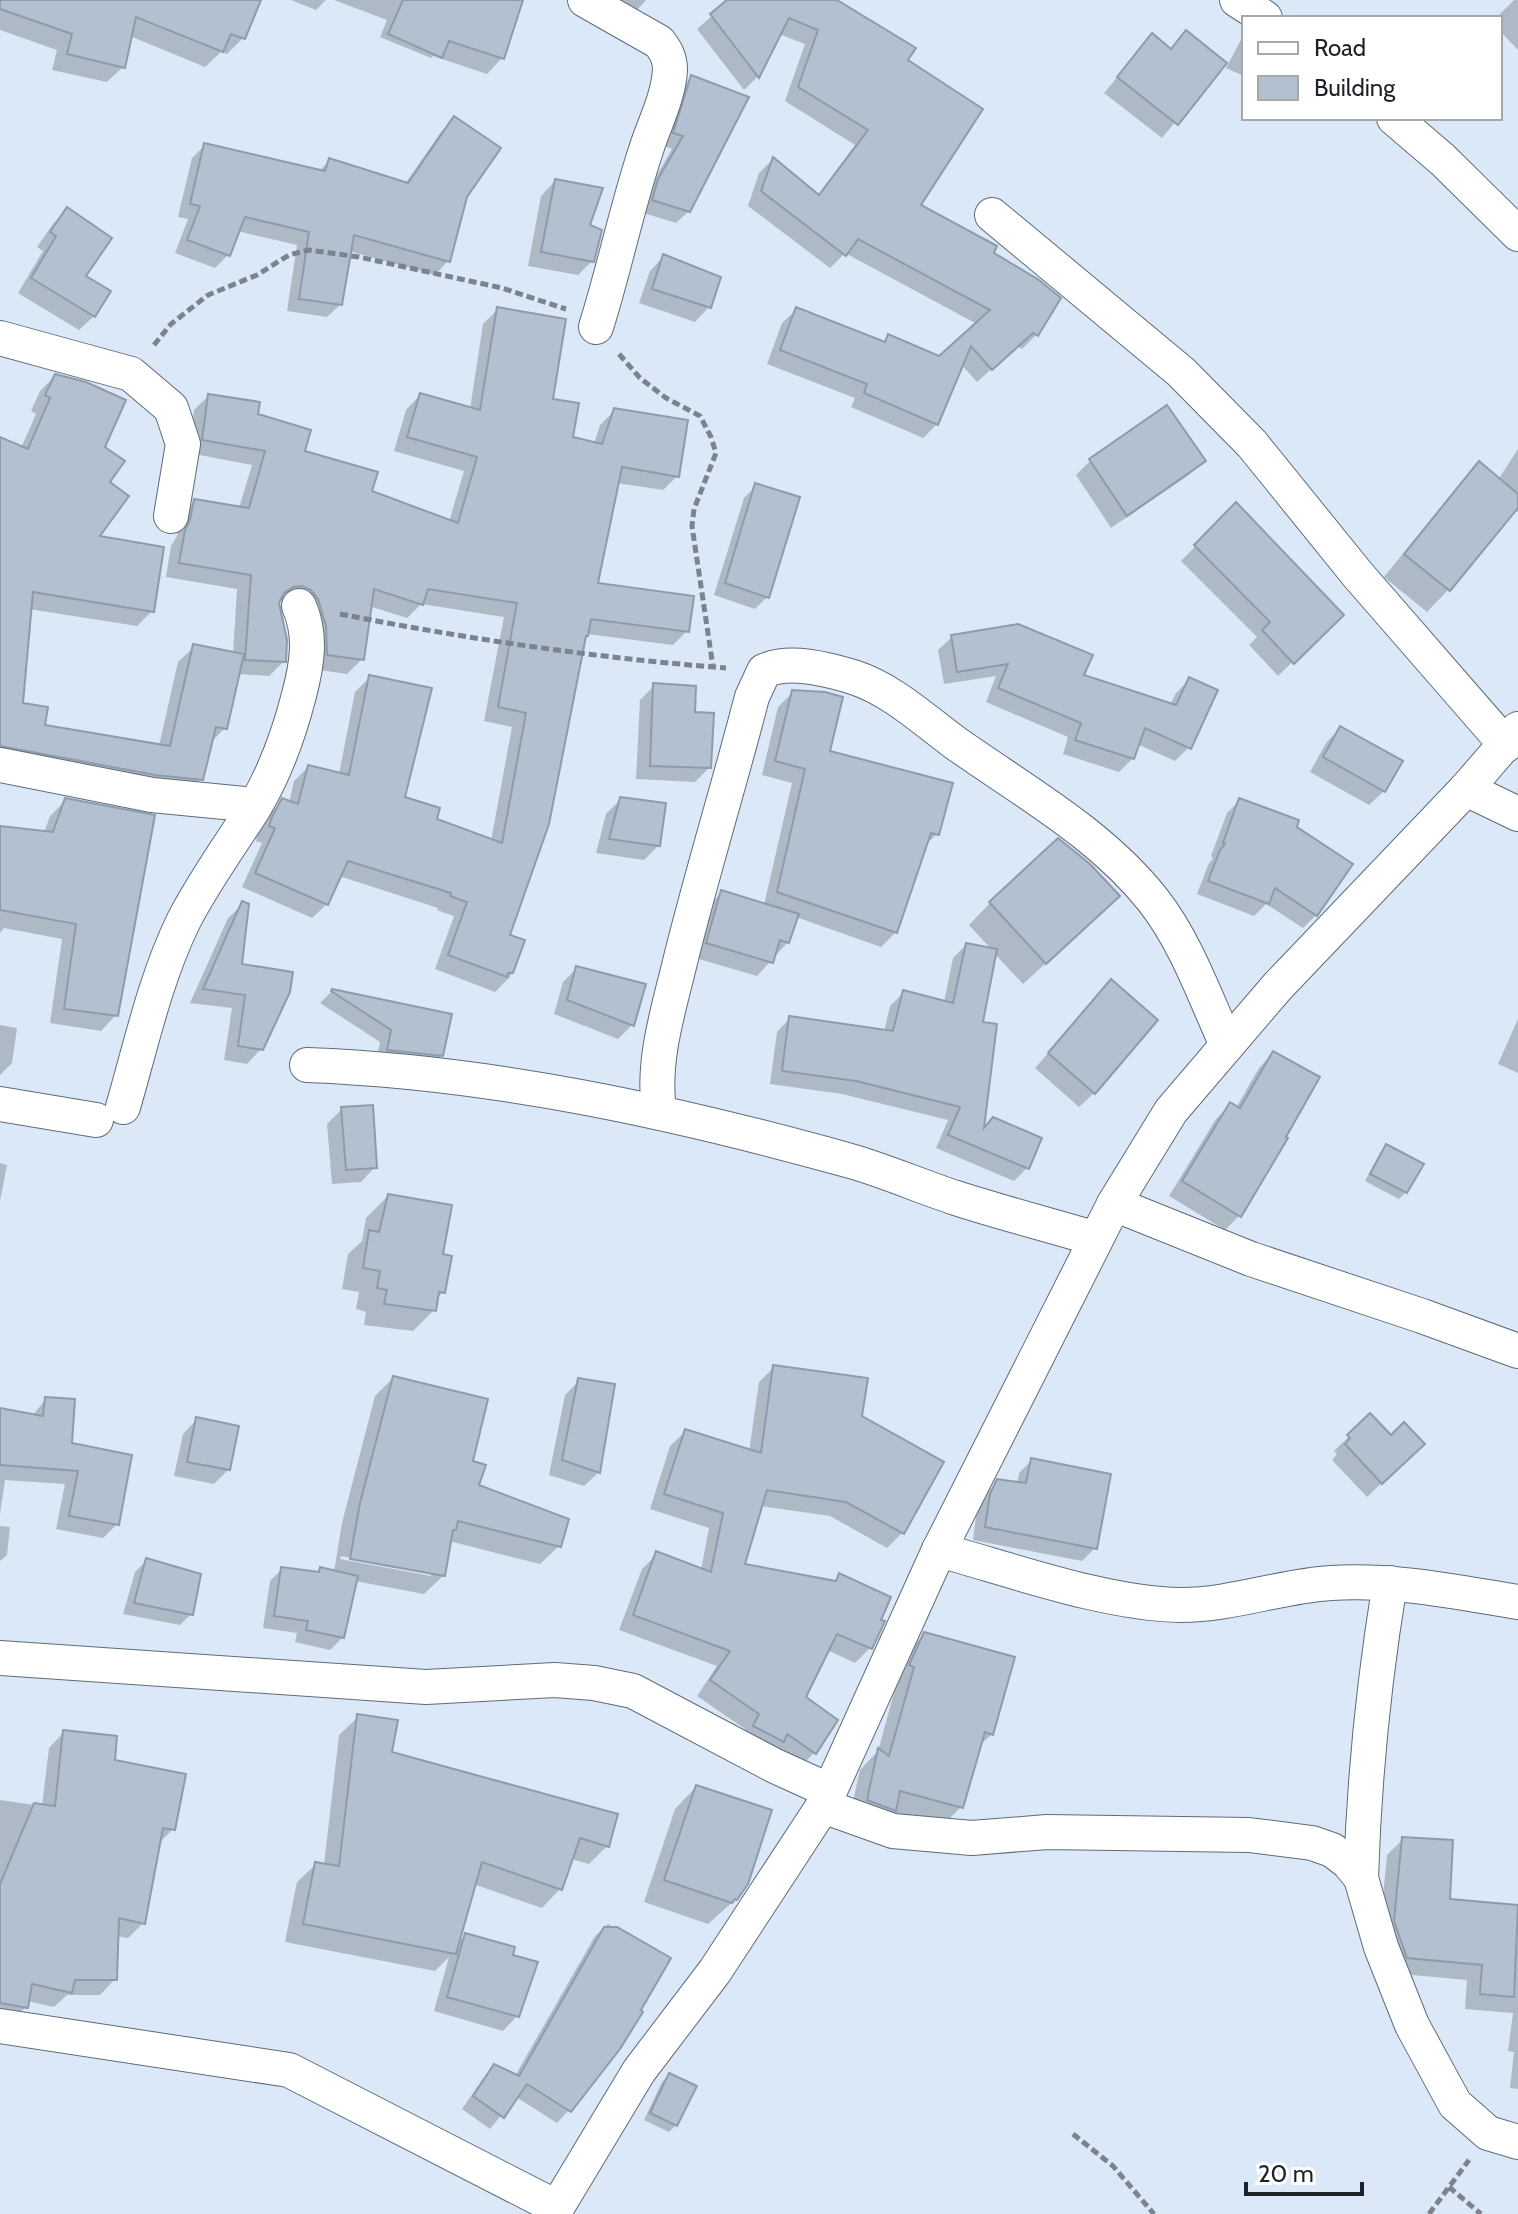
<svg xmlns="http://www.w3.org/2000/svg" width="1518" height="2214" font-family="Cabin,sans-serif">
<rect width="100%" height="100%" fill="#dae8f8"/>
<g fill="#0003" fill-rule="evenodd">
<polygon points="0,0 259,0 243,38 227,54 221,52 205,67 130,36 123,67 107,82 52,70 57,50 0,30"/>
<polygon points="291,0 326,0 316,10"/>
<polygon points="334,0 512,0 502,58 487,74 433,56 431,58 380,37 387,20"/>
<polygon points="603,0 646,0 630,18"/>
<polygon points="723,0 833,0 906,61 918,206 991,254 1036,335 1022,349 1017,346 977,382 961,364 937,424 923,438 851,407 855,398 767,364 782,323 797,309 882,343 888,337 940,358 977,324 845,253 830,268 748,206 759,173 773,159 817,196 855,145 785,101 805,44 779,34 757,77 744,90 697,29 728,2"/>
<polygon points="1514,0 1518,0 1518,50 1500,31 1500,18 1496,18"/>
<polygon points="1186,32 1224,63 1162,138 1104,93 1152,36 1169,50"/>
<polygon points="1244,34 1244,76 1226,68"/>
<polygon points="692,77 689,211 676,223 640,212 646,194 672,149 662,145 679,90"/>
<polygon points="454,118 466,196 448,261 435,275 349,251 341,304 327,317 287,311 297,245 237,231 228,255 215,268 175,253 188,219 178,217 192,158 205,145 318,172 329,161 405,184 441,132"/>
<polygon points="555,181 587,226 592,261 578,275 528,266 541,196"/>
<polygon points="67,209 94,316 79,330 18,293 43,251 37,247 53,224"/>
<polygon points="664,256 709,307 695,322 639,303 650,271"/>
<polygon points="498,309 571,439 594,444 600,425 614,411 677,476 663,490 617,483 595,585 687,631 673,645 587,634 583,638 507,936 522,942 510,977 495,992 435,969 454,916 437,910 438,908 339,876 327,904 312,918 242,887 262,843 256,841 258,833 268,815 283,801 289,803 294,781 308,767 339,774 355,692 370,677 403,798 434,820 491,841 512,727 484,721 504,617 421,604 407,618 369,606 362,659 347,674 313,669 286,600 278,601 284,661 269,676 237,674 225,728 210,743 201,779 186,794 0,762 0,439 21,448 36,414 31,411 40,391 55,376 103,448 108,482 97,538 152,611 137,626 29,609 21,705 43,726 159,746 178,662 194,647 233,654 237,589 166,577 171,546 177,536 180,516 195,501 239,508 252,465 189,453 194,410 208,396 256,415 302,453 370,492 449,522 464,471 394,451 406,410 420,395 470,409 483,324"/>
<polygon points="1167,407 1203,461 1189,475 1111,528 1076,475 1090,461"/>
<polygon points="1518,449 1518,512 1514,510 1448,590 1427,612 1384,577 1458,486 1479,464 1498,480"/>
<polygon points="756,486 767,597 755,609 714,595 744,498"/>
<polygon points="1236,505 1341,615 1278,676 1249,645 1257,637 1181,561"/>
<polygon points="952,637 1170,705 1176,693 1190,679 1189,747 1175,761 1137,744 1133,758 1119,772 1063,754 1068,737 986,702 996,676 944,684 938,650"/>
<polygon points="654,686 693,714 709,768 695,782 636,779 640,700"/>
<polygon points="793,692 828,752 937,834 924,846 896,932 881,947 796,917 788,942 757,976 692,957 708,907 722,892 764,905 792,783 762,775 778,707"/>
<polygon points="1340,728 1384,791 1369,805 1310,772 1326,743"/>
<polygon points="621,799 658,846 644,860 596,853 606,814"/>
<polygon points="66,800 116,1015 101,1031 50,1023 62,939 4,928 0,933 0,828 44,833 50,816"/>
<polygon points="1240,800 1295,828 1316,915 1303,928 1266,904 1254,916 1197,894 1208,865 1213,858 1211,856 1227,813"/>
<polygon points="990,903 1095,918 1023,984 994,953 981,1024 981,1132 1027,1168 1014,1181 936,1148 948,1120 842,1094 770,1084 777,1032 790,1018 884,1032 890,1006 904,992 944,1002 953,958 966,945 992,950 969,925"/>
<polygon points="243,904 239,966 261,1049 247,1064 224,1060 232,1008 190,1003 228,918"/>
<polygon points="577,968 633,1024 618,1039 554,1014 563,982"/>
<polygon points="1111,982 1094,1093 1079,1107 1035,1068"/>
<polygon points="332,991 442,1055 430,1067 376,1061 380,1042 320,1003"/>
<polygon points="1518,1019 1518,1073 1498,1064"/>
<polygon points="0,1025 17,1028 12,1063 0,1075"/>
<polygon points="1273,1053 1283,1137 1240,1215 1225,1230 1169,1196 1216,1119 1230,1105 1236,1108 1259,1068"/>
<polygon points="342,1109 375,1167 361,1182 332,1184 327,1124"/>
<polygon points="1387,1146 1406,1192 1399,1199 1365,1181 1380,1153"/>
<polygon points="0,1163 7,1165 0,1201"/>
<polygon points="388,1196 441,1256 443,1292 436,1299 434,1310 413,1331 364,1325 366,1312 356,1309 359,1292 342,1289 348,1254 362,1241 366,1218"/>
<polygon points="774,1367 942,1463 902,1533 887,1548 830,1516 760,1506 742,1566 832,1583 840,1576 870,1648 855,1663 827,1650 803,1698 836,1721 814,1753 799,1768 739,1742 745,1729 697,1696 717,1666 619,1630 642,1569 657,1554 701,1570 709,1528 650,1509 670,1446 686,1431 749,1452 759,1382"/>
<path d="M393,1378L470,1462L477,1487L559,1546L540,1564L449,1541L443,1576L424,1594L355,1581L342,1638L330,1650L295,1642L297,1633L263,1628L270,1581L282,1569L316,1574L321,1570L334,1572L342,1523L375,1396ZM341,1556L431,1572V1576L340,1559Z"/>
<polygon points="579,1381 599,1472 584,1486 549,1475 565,1395"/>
<polygon points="46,1399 69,1445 117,1524 103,1538 56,1529 65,1484 5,1480 0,1514 0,1410 32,1416"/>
<polygon points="1370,1416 1391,1437 1422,1444 1367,1497 1332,1460 1337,1454 1334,1451"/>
<polygon points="197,1419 229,1469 214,1484 174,1476 183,1434"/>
<polygon points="1032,1460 1095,1548 1082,1561 973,1540 977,1509 985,1495 998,1481 1017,1484 1019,1473"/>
<polygon points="0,1526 10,1527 7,1555 0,1561"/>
<polygon points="146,1561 191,1614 180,1625 123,1614 135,1572"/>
<polygon points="925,1634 992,1734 978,1747 961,1807 942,1826 892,1812 876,1829 849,1819 860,1770 878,1751 905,1653"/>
<polygon points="358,1717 389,1753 607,1846 589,1864 571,1859 560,1889 542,1908 473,1884 456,1945 466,1935 517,2016 503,2031 434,2011 449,1957 435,1971 285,1942 297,1882 316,1864 324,1865 339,1735"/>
<polygon points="64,1732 113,1761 173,1829 158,1844 143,1923 128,1938 116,1936 115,1979 100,1995 67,1995 54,2007 27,2001 26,2007 10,2022 0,2020 0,1800 42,1806 49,1748"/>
<polygon points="696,1787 736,1899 708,1924 644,1902 675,1809"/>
<polygon points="1403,1839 1448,1901 1518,1907 1518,2089 1510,2088 1514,2052 1508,2051 1513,2013 1465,2009 1467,1980 1391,1973 1379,1938 1387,1855"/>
<polygon points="608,1924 669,1959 569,2110 557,2123 516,2097 490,2129 462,2109 482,2080 494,2067 515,2076 595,1936"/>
<polygon points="669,2075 676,2125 669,2132 644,2120 662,2082"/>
</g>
<g fill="#b2c0d0" stroke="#8e9baa" stroke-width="2">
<polygon points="0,0 261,0 245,39 231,34 223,52 136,17 125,68 67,54 72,34 0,9"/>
<polygon points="403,0 523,0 504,59 449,41 442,58 388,34"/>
<polygon points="727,0 837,0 916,48 908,60 983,109 921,205 997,246 994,253 1039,280 1061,298 1038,336 1033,333 992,370 971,346 938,425 864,393 867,384 780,350 796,307 885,342 888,334 939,356 990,310 858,239 846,256 761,191 773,157 819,195 868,130 798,87 818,30 789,18 759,78 710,14"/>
<polygon points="1186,30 1227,63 1178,125 1117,77 1152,33 1171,49"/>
<polygon points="691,75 749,97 690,212 652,200 658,179 683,136 673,133"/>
<polygon points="454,116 501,148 467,197 450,262 354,235 342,305 299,299 309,232 245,217 230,256 187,240 200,206 190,204 204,143 325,171 329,158 408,183"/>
<polygon points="555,179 603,188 590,225 602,230 594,262 541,252"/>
<polygon points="67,207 112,238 86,276 111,291 95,317 31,278 56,236 50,232"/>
<polygon points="663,254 721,277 711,308 652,289"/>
<polygon points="497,307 566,319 553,399 579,403 573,437 602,444 614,408 688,420 679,477 622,467 598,583 694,596 689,632 591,619 588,636 586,636 549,824 510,935 525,940 513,973 508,973 507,977 448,955 467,902 450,896 451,893 348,861 328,905 255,873 275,828 269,826 272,817 282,798 298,804 308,765 349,775 369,675 432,688 405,797 440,808 437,819 502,843 526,713 498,707 517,603 428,589 423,605 374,589 364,660 327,655 326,626 318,599 311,590 302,586 293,587 284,593 279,603 287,640 286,662 245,660 251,575 179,563 185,530 190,520 194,499 249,508 265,451 202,440 208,394 260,402 258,414 311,430 305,451 378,472 372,491 458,523 477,457 407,437 420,393 480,410"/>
<polygon points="55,374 86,382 126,400 105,447 125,461 110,482 129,496 100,536 164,547 154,612 33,592 23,703 48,707 45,725 170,746 193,644 244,654 227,729 216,727 203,780 155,775 0,746 0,437 28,449 50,398 45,395"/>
<polygon points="1167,405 1206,461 1127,516 1089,459"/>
<polygon points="1479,461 1518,494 1518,508 1450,591 1404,554"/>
<polygon points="755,483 800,497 769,598 725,583"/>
<polygon points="1236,502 1344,615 1294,664 1262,630 1270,622 1194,545"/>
<polygon points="1018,624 1093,655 1084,675 1176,705 1189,677 1218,690 1191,749 1145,728 1134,759 1075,740 1081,723 998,688 1008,664 957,672 951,635"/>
<polygon points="653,683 696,686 695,712 714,713 711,768 650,766"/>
<polygon points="792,690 825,692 843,697 830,751 953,783 939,835 931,833 897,933 777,892 805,769 775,761"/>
<polygon points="1340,726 1403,761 1385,792 1323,757"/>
<polygon points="620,797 666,803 660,846 609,839"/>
<polygon points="65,798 155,815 118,1016 64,1009 76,924 0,910 0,826 53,832"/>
<polygon points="1239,798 1299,820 1297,827 1353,864 1317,916 1275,888 1269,904 1208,881 1220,850 1225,844 1223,843"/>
<polygon points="1058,838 1090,864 1120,896 1046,964 989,902"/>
<polygon points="721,890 799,914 789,943 780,940 773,963 706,943"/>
<polygon points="242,901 249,904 242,964 293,972 290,992 263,1050 238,1046 245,995 203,989"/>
<polygon points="966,943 997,949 983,1022 997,1024 984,1128 993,1117 1042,1138 1029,1169 948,1135 960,1107 856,1081 782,1071 789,1016 893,1031 903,990 953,1003"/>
<polygon points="576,966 646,984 634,1026 567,1000"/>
<polygon points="1111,979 1158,1020 1095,1094 1048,1053"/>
<polygon points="332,989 452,1014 443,1056 387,1050 391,1030 331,991"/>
<polygon points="1273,1051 1320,1077 1286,1137 1288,1138 1241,1217 1182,1181 1230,1102 1240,1108"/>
<polygon points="373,1105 377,1168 346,1170 341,1107"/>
<polygon points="1386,1144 1424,1164 1407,1193 1370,1174"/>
<polygon points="388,1194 452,1205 443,1254 452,1256 445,1293 439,1292 436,1311 384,1304 387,1290 377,1288 380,1271 363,1268 369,1230 379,1232"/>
<polygon points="773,1365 868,1378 862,1416 944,1462 904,1534 846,1502 767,1490 745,1564 836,1581 839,1573 891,1597 881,1620 885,1621 872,1649 837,1634 806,1697 838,1720 816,1754 787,1734 784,1742 753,1726 759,1714 710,1680 730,1651 633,1615 656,1551 711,1572 723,1513 664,1494 685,1429 761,1453"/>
<polygon points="393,1376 488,1399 473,1461 486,1465 479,1485 569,1519 561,1547 458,1521 456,1530 453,1530 445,1576 350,1559 360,1503"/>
<polygon points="578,1378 615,1384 600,1473 562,1460"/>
<polygon points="45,1397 75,1399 72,1443 132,1455 119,1525 69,1516 78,1471 0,1465 0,1408 43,1416"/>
<polygon points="1370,1413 1391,1435 1404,1422 1425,1444 1382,1484 1345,1444 1350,1438 1347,1435"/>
<polygon points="196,1417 239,1426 230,1470 187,1462"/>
<polygon points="1031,1458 1111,1474 1097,1549 985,1527 990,1494 997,1479 1026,1483"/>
<polygon points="146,1558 201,1574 193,1615 134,1603"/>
<polygon points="281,1567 319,1572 320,1567 358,1576 344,1638 306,1630 308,1621 274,1616"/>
<polygon points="924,1632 1015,1657 993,1735 985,1732 963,1808 900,1791 896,1811 867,1800 878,1748 889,1756 914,1667 909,1665"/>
<polygon points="357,1714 398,1720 392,1752 618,1814 609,1847 580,1838 562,1890 482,1862 456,1954 303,1924 315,1862 339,1866"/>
<polygon points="63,1730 117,1736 115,1760 186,1774 175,1830 163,1828 145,1924 119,1918 117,1980 75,1980 72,1993 32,1984 28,2008 0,2003 0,1884 34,1803 55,1806"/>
<polygon points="696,1785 772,1810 748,1884 737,1900 735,1899 732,1903 664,1880"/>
<polygon points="1402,1837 1453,1840 1450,1899 1518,1905 1514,1997 1480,1994 1482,1965 1407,1958 1394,1921"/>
<polygon points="604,1927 617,1927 671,1958 641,2010 643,2012 620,2049 571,2112 527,2084 504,2118 473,2096 494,2064 519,2076"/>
<polygon points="465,1933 515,1947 513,1955 538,1962 519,2017 447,1997"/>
<polygon points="669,2073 697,2086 677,2126 650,2113"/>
</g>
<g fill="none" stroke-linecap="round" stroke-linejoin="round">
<g stroke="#5e6b79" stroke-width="36">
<g id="street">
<path d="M585,0L659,42C666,51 670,58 670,70C668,100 653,126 645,153C626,211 614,270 596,327"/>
<polyline points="1237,0 1265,18"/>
<polyline points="1394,118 1443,160 1518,234"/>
<polyline points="992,215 1181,372 1252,444 1358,575 1506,745"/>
<polyline points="0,338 131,374 171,408 183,444 171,516"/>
<polyline points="0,765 152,795 255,805"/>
<polyline points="1466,789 1518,814"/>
<path d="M307,1065C493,1072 675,1112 854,1162C888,1172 922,1187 956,1198C1002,1213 1050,1225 1096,1239"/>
<polyline points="0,1104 96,1120"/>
<path d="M123,1107C141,1045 155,980 183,922C202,884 231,844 254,808C275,773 289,734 299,695C307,665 312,635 299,606"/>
<path d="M659,1111C652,1060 668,1012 680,962C702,873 729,786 752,697L764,671C789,659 827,669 853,677C891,689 923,719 954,742C1023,791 1100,833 1153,900C1186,942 1205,997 1227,1045"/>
<polyline points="1114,1204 1251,1259 1422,1316 1518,1351"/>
<path d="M939,1550C1012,1570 1106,1604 1181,1605C1232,1605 1281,1586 1331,1583C1395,1579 1456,1592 1518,1602"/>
<polyline points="0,1658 426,1687 555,1680 594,1683 633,1691 775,1766 830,1791"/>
<polyline points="823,1806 893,1831 972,1838 1047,1832 1249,1835 1312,1843 1332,1850 1348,1862 1361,1878 1381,1947 1412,2025 1455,2104 1488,2133 1518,2142"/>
<path d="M1361,1878C1364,1779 1374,1680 1390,1583"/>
<polyline points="0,2026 289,2070 556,2207"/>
<polyline points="553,2214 639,2071 715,1971 823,1806 939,1550 1114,1204 1171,1111 1277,987 1466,789 1518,729"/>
</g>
</g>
<g stroke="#7a838e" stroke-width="5" stroke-dasharray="8 4" stroke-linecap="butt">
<polyline points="154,345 171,324 208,295 257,275 289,255 309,250 359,257 502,288 566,309"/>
<polyline points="619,354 640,378 666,398 700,416 711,437 716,453 694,509 692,526 713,667"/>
<path d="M340,614C468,639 596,658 726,668"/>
<polyline points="1073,2134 1113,2166 1154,2214"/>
<polyline points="1449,2187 1481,2214"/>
<polyline points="1429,2214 1469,2160"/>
</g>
<use href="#street" stroke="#fff" stroke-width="34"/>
</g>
<rect x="1242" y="16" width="260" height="104" fill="#ffffff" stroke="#a5a7a9" stroke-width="2"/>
<rect x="1258" y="42" width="40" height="12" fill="#ffffff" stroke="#a5a7a9" stroke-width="2"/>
<text x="1314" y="56" font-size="24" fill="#1d2228">Road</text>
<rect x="1258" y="76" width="40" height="24" fill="#b2c0d0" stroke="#a5a7a9" stroke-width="2"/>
<text x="1314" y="96" font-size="24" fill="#1d2228">Building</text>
<path d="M1246 2182v12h116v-12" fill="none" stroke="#1d2228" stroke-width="4"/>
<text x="1258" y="2182" font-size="24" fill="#1d2228" stroke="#ffffff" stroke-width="6" paint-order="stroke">20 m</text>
</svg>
